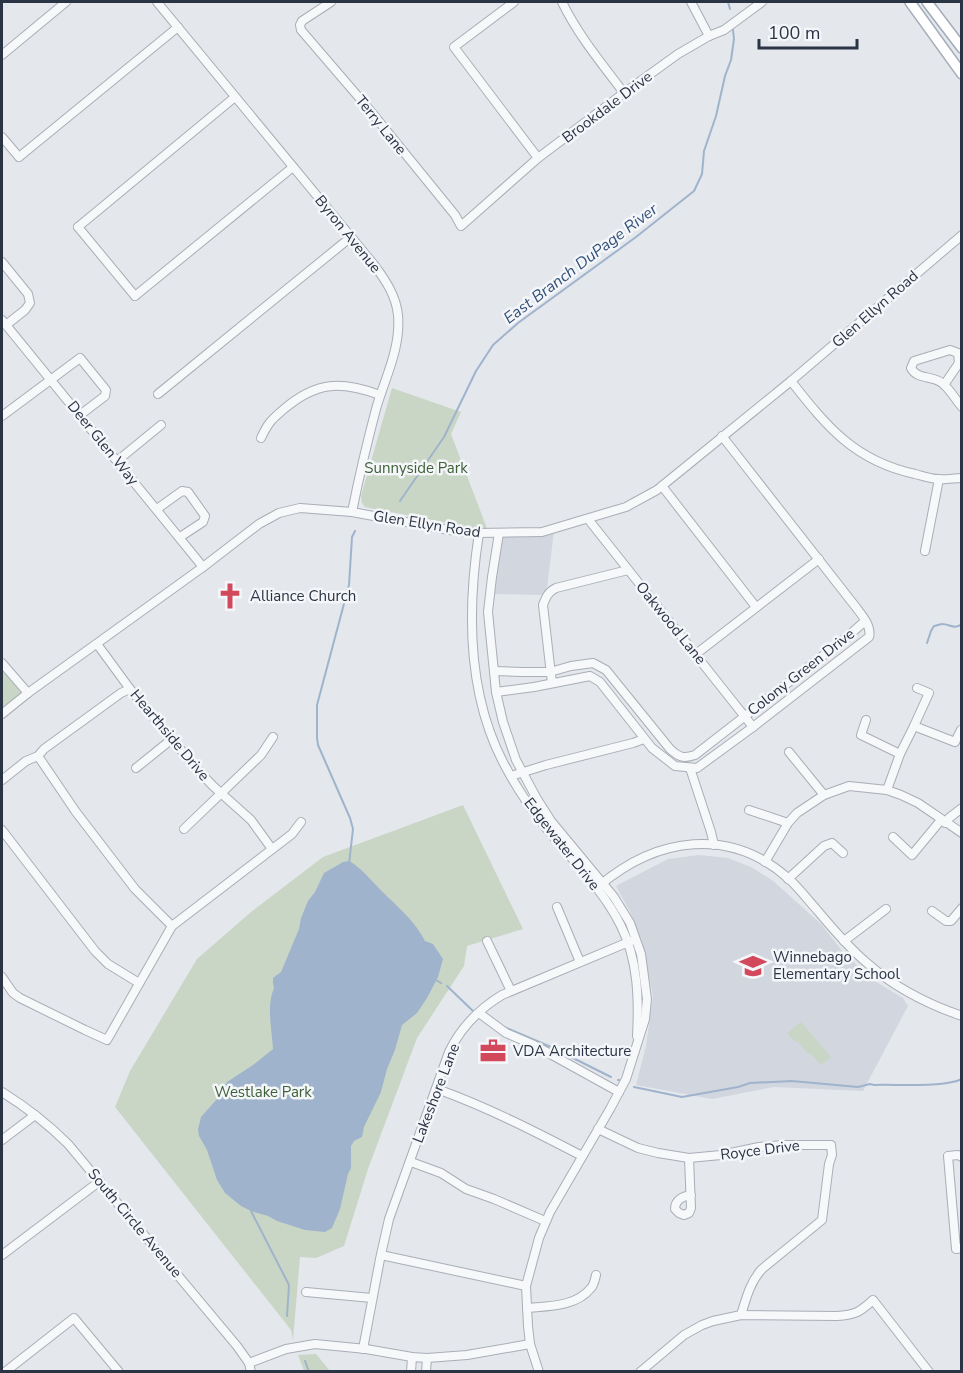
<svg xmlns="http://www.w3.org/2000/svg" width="963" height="1373" font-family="'Nunito Sans',sans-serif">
<rect width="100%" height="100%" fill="#e4e7ec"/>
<g fill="#d2d6de">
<polygon points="554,531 547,588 542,595 492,594 500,535"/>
<polygon points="699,855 728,858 751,867 772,880 821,924 843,952 873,980 903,998 908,1006 863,1091 774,1087 712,1099 636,1085 646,1046 653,996 642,941 630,912 616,886 668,859"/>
</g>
<g fill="#c9d6c5">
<polygon points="392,388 461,412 451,434 488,531 365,507 362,503 361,496"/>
<polygon points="2,669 22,694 2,709"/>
<polygon points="463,805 523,929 467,946 464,966 417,1038 368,1169 344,1246 316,1258 300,1257 293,1340 291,1330 115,1107 130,1071 197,959 251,912 323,857"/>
<polygon points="801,1022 831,1057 821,1065 810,1053 808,1054 797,1041 795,1042 787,1033"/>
<polygon points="316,1354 330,1371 304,1371 298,1355"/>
</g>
<path fill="#9fb4cc" d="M349,861C361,868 365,874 374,883C391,902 413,917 425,941L433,944L443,959L438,977L427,998L417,1013L402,1025L395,1050L387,1069L381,1092L364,1127L362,1137L354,1141L351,1146V1168L348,1174L340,1209L332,1228L325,1232L305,1230L277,1221L268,1216L251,1211L241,1206L225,1193L217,1180L207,1150L199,1136L198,1129L201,1117L217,1099L227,1082L253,1065L273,1049C272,1030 266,1006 274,988L273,983V978L281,972L299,929L301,918L308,901L315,892L324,873L343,862Z"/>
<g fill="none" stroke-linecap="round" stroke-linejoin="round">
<g stroke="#9fb4cc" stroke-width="2">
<polyline points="728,2 730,9"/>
<polyline points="400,501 444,437 476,371 493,345 518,323 636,237 694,191 702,174 704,151 716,116 725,76 731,60 734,39 733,30"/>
<path d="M927,643L931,631L934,626C935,626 941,624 942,624C950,624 954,630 962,624"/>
<polyline points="349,864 353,829 350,818 318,745 317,738 317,705 349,585 352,537 355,531"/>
<polyline points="436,980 441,983"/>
<polyline points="447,986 473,1011"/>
<polyline points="504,1027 551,1047 611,1077"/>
<polyline points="618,1080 619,1080"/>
<path d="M634,1087L682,1097L738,1087L750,1083L792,1081L858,1087L870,1084L874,1085C896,1084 943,1088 962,1079"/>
<polyline points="252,1209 251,1211 289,1285 287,1316"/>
<polyline points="305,1361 309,1372"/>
</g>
<g stroke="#a9aeb7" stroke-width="10">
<g id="minor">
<path d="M157,2L375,266C386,281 396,296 398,315C401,348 385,378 376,409C367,443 359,477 352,512"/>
<polyline points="331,2 302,21 300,25 301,30 368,108 455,215 461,226 538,158 624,93 678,54 709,36 724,30 762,2"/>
<polyline points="514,2 454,47 538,158"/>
<path d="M562,2C578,35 602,64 624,93"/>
<polyline points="691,2 709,36"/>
<polyline points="2,55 66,2"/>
<polyline points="2,137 19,157"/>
<polyline points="19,157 178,27"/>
<polyline points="78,227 235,97"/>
<polyline points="78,227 135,296"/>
<polyline points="2,262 28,294 30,303 25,310 6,325"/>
<polyline points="135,296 293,167"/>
<polyline points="2,320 203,567"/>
<path d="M791,381C827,427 855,461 915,474C923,476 931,479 938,479C946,480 954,478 962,478"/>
<path d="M944,385L959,363L958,353L950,350L914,361L911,368C917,380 932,375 942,383C950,389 955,399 962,407"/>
<polyline points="158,394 351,237"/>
<polyline points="2,416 80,358 106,390 105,396 80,415"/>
<path d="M261,438C268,423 271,420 284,409C317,381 341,381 380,395"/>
<polyline points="117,461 161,425"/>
<polyline points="662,486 756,607"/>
<polyline points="157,509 182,491 188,492 205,516 203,522 180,537"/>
<polyline points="588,519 753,727"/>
<path d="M479,533C467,610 467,694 504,764C516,787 530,808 546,828C572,860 603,889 621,926C638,960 639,999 637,1036"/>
<polyline points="499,533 492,577 488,612 496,692 503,722 516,760 537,799 551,821 614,897 630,923 641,954 647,999 645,1019 626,1079 610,1109 550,1212 539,1238 526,1286 528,1326 530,1344 539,1372"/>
<polyline points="925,551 939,479"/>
<polyline points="97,644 130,689 196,768 213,786 251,820 272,849"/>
<polyline points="696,654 819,559"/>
<polyline points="2,663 28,693"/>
<path d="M494,671L522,672H550L571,666L593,663L606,670L670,749C679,757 683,759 695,755L847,637L865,621"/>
<path d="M552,683L543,605C546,597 548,592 556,588L628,570"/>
<path d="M496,692L534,687L590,676L600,682L652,748L675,766L697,768L753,727L869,637C872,626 861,614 855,606L722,436"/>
<polyline points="2,714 28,693 203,567 259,524 279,513 300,508 352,512 449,530 479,533 542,532 626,507 657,490 791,381 962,235"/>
<polyline points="866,720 861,735 900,754"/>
<polyline points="914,726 955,742 961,730"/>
<polyline points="789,752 824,795"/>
<polyline points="38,756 76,812 135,889 172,926"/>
<polyline points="136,768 172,739"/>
<polyline points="690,768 711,832 714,845"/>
<polyline points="511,776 546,765 633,743 644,739"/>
<polyline points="2,780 26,761 38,756 44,749 121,693 130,689"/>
<polyline points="887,790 900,754 914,726 929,693 917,688"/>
<polyline points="749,810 788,823"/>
<polyline points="945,823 949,818 962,808"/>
<polyline points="184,829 261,755 273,737"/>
<polyline points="2,830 95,951 108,964 139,983"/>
<polyline points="893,837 912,855 941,820"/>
<polyline points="765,862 788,823 797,813 824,795 849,786 887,790 901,795 918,803 962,833"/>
<polyline points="788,879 824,846 832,843 843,853"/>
<path d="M599,886C657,837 730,826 789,879C799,888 808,900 817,910C832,928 848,947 867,963C894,987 927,1004 962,1016"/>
<polyline points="557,907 580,962"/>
<polyline points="932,911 946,921 951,921 962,908"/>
<polyline points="487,941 511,991"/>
<polyline points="844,941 886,909"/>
<polyline points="2,977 13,993 20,998 85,1030 107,1040 172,926 292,834 301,822"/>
<polyline points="479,1013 506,1033 534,1045 619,1092"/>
<path d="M437,1089C487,1107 534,1131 582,1156"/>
<path d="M2,1092C26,1107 48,1124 68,1144L237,1346L249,1363L251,1372"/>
<path d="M598,1129L638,1148L658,1153L689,1158L721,1155L759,1147L784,1145H831L832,1155L829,1164L822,1220L762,1269C750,1282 746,1299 741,1315"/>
<polyline points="2,1140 35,1115"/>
<polyline points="962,1157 958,1155 948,1156 956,1249 962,1248"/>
<path d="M689,1158L691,1208L689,1213L684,1215L679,1213L675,1209C675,1200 683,1196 691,1195"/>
<polyline points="411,1162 441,1173 466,1189 494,1199 545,1221"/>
<polyline points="2,1255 100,1181"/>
<polyline points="381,1255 526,1286"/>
<polyline points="306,1292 372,1298"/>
<path d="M527,1308C548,1306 576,1307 591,1288C594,1285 595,1279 596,1275"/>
<path d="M363,1349L380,1259L389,1219L449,1052C461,1027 479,1009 502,995L631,941"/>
<polyline points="249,1363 286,1349 315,1344 366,1349 412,1357 427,1358 467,1355 530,1344"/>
<polyline points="5,1372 74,1318 119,1372"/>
<polyline points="411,1372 412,1357"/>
<polyline points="426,1372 427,1358"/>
<path d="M640,1372L684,1335L702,1325L713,1321L741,1315L837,1316C855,1315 860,1312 873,1300L929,1372"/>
</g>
</g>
<g stroke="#a3abb8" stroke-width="12">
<g id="major">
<polyline points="910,2 962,74"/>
<polyline points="927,2 962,48"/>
</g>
</g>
<use href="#minor" stroke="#f7f8fa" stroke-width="8"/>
<use href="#major" stroke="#fff" stroke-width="9"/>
</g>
<defs>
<g id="church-bare" transform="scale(2.07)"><path d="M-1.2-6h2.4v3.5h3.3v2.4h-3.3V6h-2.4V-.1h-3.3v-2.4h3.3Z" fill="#d1495b" stroke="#f4f6f9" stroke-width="2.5" paint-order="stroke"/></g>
<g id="school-bare" transform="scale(2.07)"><path d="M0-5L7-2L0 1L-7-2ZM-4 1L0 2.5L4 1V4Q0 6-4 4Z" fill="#d1495b" stroke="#f4f6f9" stroke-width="2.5" paint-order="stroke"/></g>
<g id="office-bare" transform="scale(2.07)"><path d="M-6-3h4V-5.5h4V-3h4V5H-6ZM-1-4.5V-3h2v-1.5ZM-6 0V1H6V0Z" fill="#d1495b" stroke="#f4f6f9" stroke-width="2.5" paint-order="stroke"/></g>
</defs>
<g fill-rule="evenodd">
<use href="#church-bare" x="230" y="596"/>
<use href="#school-bare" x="753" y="966"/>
<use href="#office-bare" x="493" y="1051"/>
</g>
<g text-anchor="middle" stroke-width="5" stroke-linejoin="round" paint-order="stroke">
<g font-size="15" fill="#2b3445" stroke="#f4f6f9">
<text transform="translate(607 107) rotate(-37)" y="5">Brookdale Drive</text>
<text transform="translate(381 125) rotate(51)" y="5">Terry Lane</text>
<text transform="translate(348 234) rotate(51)" y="5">Byron Avenue</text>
<text transform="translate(875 309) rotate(-41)" y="5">Glen Ellyn Road</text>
<text transform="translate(103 443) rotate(51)" y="5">Deer Glen Way</text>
<text transform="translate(427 524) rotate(9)" y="5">Glen Ellyn Road</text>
<text transform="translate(671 623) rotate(51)" y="5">Oakwood Lane</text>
<text transform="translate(801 672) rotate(-38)" y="5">Colony Green Drive</text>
<text transform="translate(170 735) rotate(50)" y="5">Hearthside Drive</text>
<text transform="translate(562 844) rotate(52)" y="5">Edgewater Drive</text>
<text transform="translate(436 1093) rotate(-69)" y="5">Lakeshore Lane</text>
<text transform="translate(760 1150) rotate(-7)" y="5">Royce Drive</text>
<text transform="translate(135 1223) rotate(50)" y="5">South Circle Avenue</text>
</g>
<g font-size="15" fill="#3f6138" stroke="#f4f6f9">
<text x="416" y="473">Sunnyside Park</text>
<text x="263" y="1097">Westlake Park</text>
</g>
<g font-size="15" fill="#2b3445" stroke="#f4f6f9" text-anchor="start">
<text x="250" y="601">Alliance Church</text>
<text x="773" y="962">Winnebago<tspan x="773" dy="17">Elementary School</tspan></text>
<text x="513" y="1056">VDA Architecture</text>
</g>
<g font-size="16" font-style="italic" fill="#34527a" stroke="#f4f6f9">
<text transform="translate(580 263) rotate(-37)" y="6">East Branch DuPage River</text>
</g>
</g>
<rect width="963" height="1373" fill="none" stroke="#2b3445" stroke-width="6"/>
<path d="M759 39v9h98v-9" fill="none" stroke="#2b3445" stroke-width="3"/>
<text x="768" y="39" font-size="18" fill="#2b3445" stroke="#f4f6f9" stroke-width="4.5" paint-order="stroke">100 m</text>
</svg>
